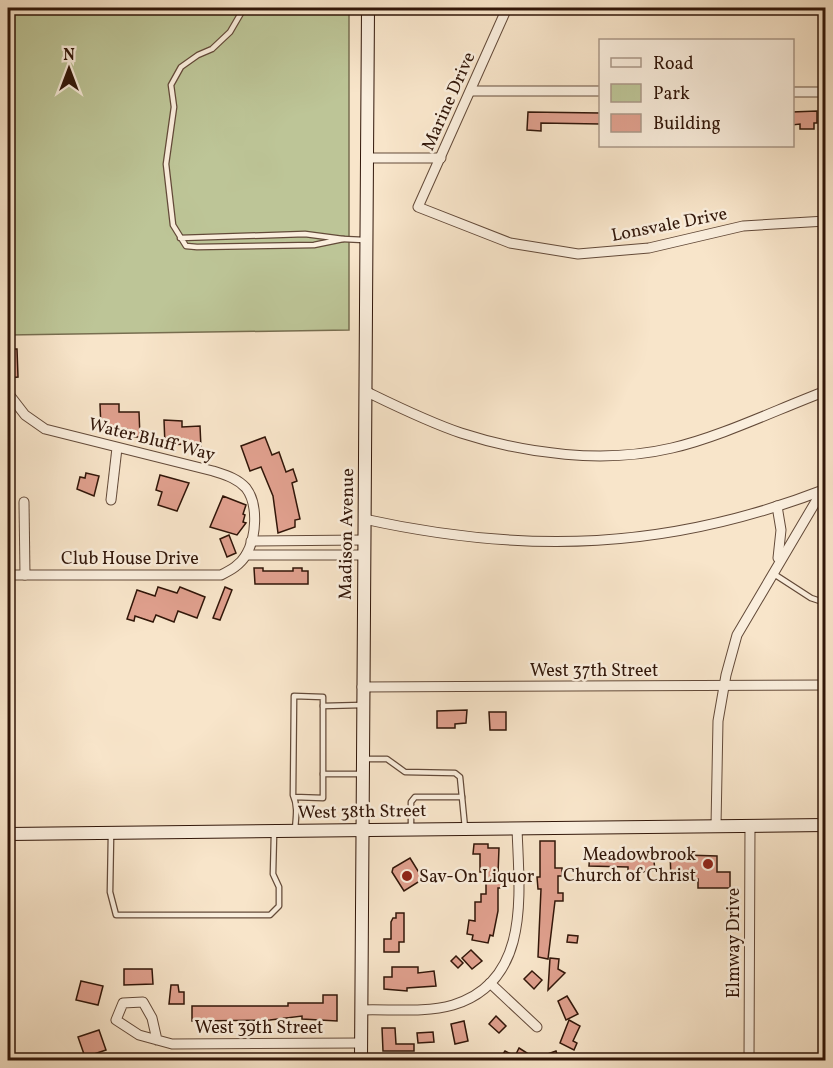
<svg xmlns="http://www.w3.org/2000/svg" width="833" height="1068" font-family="Vollkorn,serif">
<rect width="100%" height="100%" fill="#f8e5ca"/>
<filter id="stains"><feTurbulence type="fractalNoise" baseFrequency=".00333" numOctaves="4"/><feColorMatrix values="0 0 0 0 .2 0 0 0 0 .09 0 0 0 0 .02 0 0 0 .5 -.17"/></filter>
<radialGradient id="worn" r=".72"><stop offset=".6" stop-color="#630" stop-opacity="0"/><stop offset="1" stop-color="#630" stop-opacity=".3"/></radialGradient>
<polygon fill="#bdc597" stroke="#776e50" stroke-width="1.5" points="8,8 349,8 349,330 8,335"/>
<g fill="#e0a08e" stroke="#311609" stroke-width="1.5">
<polygon points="817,111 817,123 814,123 814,129 800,129 800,124 792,125 792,112"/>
<polygon points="528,112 600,113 600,124 541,123 541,131 527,130"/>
<polygon points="8,349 17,349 18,377 8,378"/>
<polygon points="100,404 119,404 119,412 139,412 140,437 127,437 127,429 101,429"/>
<polygon points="164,420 182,421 182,427 200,426 201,448 188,448 188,444 165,445"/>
<polygon points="265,437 272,455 279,452 286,472 293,469 297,481 292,483 300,519 295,520 295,527 278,533 273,496 261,467 250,471 241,446"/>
<polygon points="86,473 99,476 94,496 77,489 80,477 85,478"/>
<polygon points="160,475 189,483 177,511 158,505 162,492 156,490"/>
<polygon points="223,496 246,505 243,514 245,515 243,522 246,523 237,535 210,527"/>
<polygon points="229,535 236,553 227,557 220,539"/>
<polygon points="254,568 263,568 263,571 293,571 293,568 302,568 302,571 308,571 308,584 255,584"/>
<polygon points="158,587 177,593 180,587 205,597 197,618 178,611 174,622 156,615 153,622 135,616 134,621 127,619 137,590 155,596"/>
<polygon points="225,587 232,590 220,620 213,618"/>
<polygon points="467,710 466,723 455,724 455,728 437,728 437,711"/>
<polygon points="489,712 506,712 506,730 490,730"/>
<polygon points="540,841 555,841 555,868 562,868 562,876 558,876 558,893 563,893 563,901 555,901 548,959 538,957 541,889 538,889 537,877 540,877"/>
<polygon points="474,844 488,844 488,848 499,848 498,874 502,874 502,888 498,888 498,911 493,936 490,935 488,943 472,940 473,935 467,934 469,920 475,921 475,902 481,902 481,894 486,894 486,872 480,872 480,854 473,854"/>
<polygon points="590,851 601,851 601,854 653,853 655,870 634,873 628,871 628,867 589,866"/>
<polygon points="670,851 685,851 685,855 717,856 717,872 730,872 730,888 698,888 698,879 671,879"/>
<polygon points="410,858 423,879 404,891 392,872 393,868"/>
<polygon points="396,913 404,913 404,942 399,942 399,952 384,952 384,939 391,939 391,922 393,918 396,918"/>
<polygon points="568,935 578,936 577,943 567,942"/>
<polygon points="471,950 482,961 472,969 462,958"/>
<polygon points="456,956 463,963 458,968 451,961"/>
<polygon points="550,958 559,959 558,969 565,973 548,990"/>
<polygon points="392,967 418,967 418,973 434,971 436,986 407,988 407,991 384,989 384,977 392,977"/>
<polygon points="124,969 152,969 153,984 124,985"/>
<polygon points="532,971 542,980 534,989 524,979"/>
<polygon points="81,981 103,986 98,1005 76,1000"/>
<polygon points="171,985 178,985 179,992 184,992 184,1004 169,1004"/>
<polygon points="323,995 337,995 337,1021 302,1019 302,1016 270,1020 192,1021 192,1006 288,1006 288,1003 323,1003"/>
<polygon points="567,996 578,1014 566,1020 558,1001"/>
<polygon points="496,1016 506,1026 499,1033 489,1024"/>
<polygon points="569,1020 580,1026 573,1041 577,1043 574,1050 560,1043"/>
<polygon points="464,1021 468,1041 455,1044 451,1024"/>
<polygon points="382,1028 395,1028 396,1044 414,1044 414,1051 383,1051"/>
<polygon points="99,1030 106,1050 85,1057 78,1037"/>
<polygon points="433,1032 434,1042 418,1043 417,1033"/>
<polygon points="519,1048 527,1053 523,1060 499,1060 505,1051 515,1056"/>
<polygon points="556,1051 559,1060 531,1060"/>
</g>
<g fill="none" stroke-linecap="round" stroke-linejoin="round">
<g stroke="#634a39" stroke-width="7">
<g id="lane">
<polyline points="180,238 305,234 343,239 314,245 197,247 186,246 173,225 166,164 174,107 171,85 181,67 198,55 212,49 230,32 244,8"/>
<polyline points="343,239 364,240"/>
<polyline points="774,574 811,598 826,603"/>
<polyline points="323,706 362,705"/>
<polyline points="364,759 387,759 405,772 455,773 460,777 465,828"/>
<polyline points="323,774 362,774"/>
<path d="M294,797L323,798V697L294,696L293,795C298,806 296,817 295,829"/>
<polyline points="411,828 411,802 415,797 462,797"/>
<polyline points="111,835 110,892 116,915 270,915 279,906 279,887 273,874 274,834"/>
</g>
</g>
<g stroke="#634a39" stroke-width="11">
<g id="street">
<polyline points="507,8 418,207 510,243 578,254 649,248 743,226 826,221"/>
<polyline points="471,91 600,91"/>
<polyline points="792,92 826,92"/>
<polyline points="367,158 441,158"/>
<path d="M365,391C396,406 428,422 461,433C526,454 604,464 672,448C720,437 778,409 826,391"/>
<path d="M8,393L25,415L45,429L213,471C225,475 237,478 246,488C259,505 256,538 246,555C240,565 231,570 221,575H8"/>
<polyline points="111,500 117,448"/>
<polyline points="24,502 25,575"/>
<polyline points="777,506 781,530 778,558"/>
<path d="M364,519C527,555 669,550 826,489"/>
<polyline points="251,541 364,540"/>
<polyline points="246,555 364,555"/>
<polyline points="362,687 826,685"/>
<polyline points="716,826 718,721 726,675 737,635 822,491"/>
<polyline points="490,983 537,1027"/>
<path d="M361,1010C391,1009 425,1013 453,1005C532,981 519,892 517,828"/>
<polyline points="157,1040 152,1018 143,1002 123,1003 116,1020 139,1035 172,1044 361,1043"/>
<polyline points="749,1060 750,826"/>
</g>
</g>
<g stroke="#311609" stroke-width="14">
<g id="secondary">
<polyline points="8,834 826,825"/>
<polyline points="361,1060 368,8"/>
</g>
</g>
<use href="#lane" stroke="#faeedd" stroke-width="4.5"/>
<use href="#street" stroke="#faeedd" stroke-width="9"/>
<use href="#secondary" stroke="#faeedd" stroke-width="12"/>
</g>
<g fill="#8f2418" stroke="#faeedd" stroke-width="2">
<circle cx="708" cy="864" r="6"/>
<circle cx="407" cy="876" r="6"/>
</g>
<g text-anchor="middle" stroke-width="5" stroke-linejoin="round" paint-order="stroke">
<g font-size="18" fill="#311609" stroke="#faeedd">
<text transform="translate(448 101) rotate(-66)" y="6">Marine Drive</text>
<text transform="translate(669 224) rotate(-11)" y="6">Lonsvale Drive</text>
<text transform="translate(152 439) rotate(14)" y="6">Water Bluff Way</text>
<text transform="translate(346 534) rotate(-89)" y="6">Madison Avenue</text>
<text x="130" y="564">Club House Drive</text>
<text x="594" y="676">West 37th Street</text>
<text transform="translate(362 811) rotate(-1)" y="6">West 38th Street</text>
<text transform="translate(733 943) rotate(-90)" y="6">Elmway Drive</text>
<text x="259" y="1033">West 39th Street</text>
</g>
<g font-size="18" fill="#311609" stroke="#faeedd" text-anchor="end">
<text x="696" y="860">Meadowbrook<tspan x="696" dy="21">Church of Christ</tspan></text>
<text x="419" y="882" text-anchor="start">Sav-On Liquor</text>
</g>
</g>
<rect width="833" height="1068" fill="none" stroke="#f8e5ca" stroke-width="30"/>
<rect x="9" y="9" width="815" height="1050" fill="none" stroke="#311609" stroke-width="3"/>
<rect x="15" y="15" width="803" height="1038" fill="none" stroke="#311609" stroke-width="1.5"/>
<rect x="599" y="39" width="195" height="108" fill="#faeedd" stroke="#aa9888" stroke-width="1.5"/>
<rect x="611" y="58" width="30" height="9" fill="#faeedd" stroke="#aa9888" stroke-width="1.5"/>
<text x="653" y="69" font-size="18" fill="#311609">Road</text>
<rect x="611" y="84" width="30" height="18" fill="#bdc597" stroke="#aa9888" stroke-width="1.5"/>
<text x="653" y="99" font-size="18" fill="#311609">Park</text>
<rect x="611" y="114" width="30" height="18" fill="#e0a08e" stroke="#aa9888" stroke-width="1.5"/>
<text x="653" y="129" font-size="18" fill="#311609">Building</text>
<g transform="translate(69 69)" stroke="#faeedd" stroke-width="4.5" paint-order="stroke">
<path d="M0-4.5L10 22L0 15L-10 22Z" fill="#311609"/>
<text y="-9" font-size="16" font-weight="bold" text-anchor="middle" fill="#311609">N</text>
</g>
<rect width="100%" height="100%" filter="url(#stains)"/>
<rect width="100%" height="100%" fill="url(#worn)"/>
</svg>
